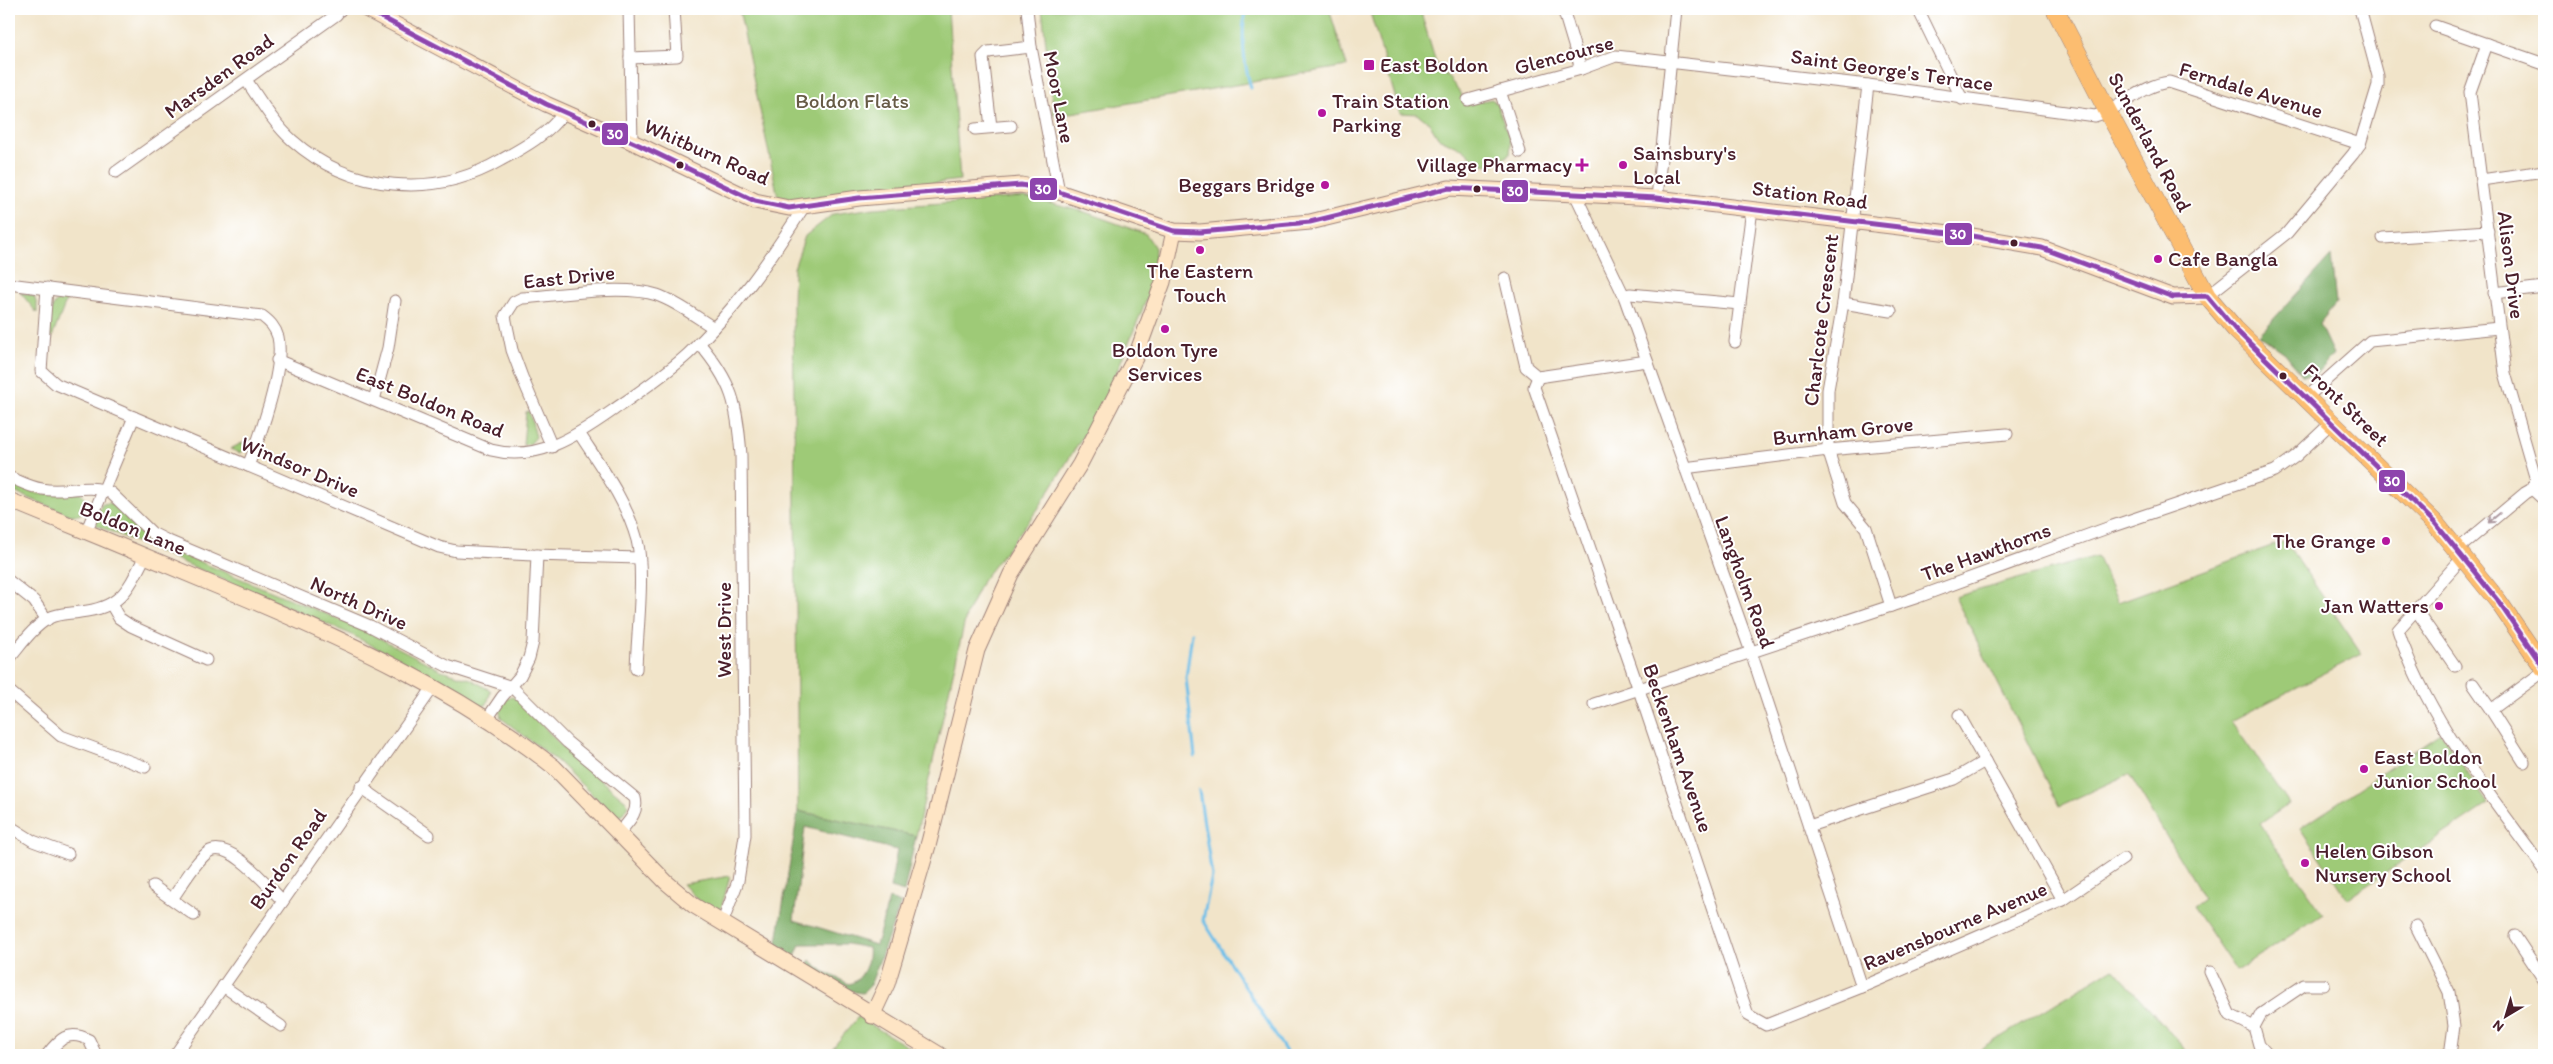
<svg xmlns="http://www.w3.org/2000/svg" width="2553" height="1064" font-family="Itim,sans-serif">
<rect width="100%" height="100%" fill="#fff"/>
<filter id="ink" filterUnits="userSpaceOnUse"><feTurbulence type="fractalNoise" baseFrequency=".02" numOctaves="2"/><feDisplacementMap in="SourceGraphic" scale="10" xChannelSelector="R" yChannelSelector="G"/><feConvolveMatrix kernelMatrix="1 2 1 2 8 2 1 2 1" color-interpolation-filters="sRGB"/></filter>
<filter id="wash" filterUnits="userSpaceOnUse"><feTurbulence type="fractalNoise" baseFrequency=".0096" numOctaves="4" result="noise"/><feDisplacementMap in="SourceGraphic" scale="20" xChannelSelector="R" yChannelSelector="G"/><feGaussianBlur stdDeviation="1.12" result="paint"/><feColorMatrix in="noise" values="0 0 0 0 0 0 0 0 0 0 0 0 0 0 0 0 0 1.4 0 .05"/><feComposite in="paint" operator="in"/></filter>
<g filter="url(#wash)">
<rect width="100%" height="100%" fill="#f1e4c9"/>
<g fill="#9eca77" stroke="#747451">
<polygon points="739,9 948,9 960,180 779,202"/>
<polygon points="1042,9 1329,9 1347,66 1054,116"/>
<polygon points="1369,9 1420,9 1436,63 1461,93 1464,104 1492,99 1497,105 1511,143 1510,154 1492,166 1480,163 1462,149 1438,138 1429,123 1418,114 1400,113"/>
<polygon points="1024,197 1085,212 1146,234 1155,248 1153,284 1105,400 1038,509 982,581 966,616 916,836 798,811 793,304 794,268 805,236 833,214 874,208"/>
<polygon points="20,292 34,296 37,305 37,313"/>
<path d="M62,298L67,299L49,345L47,344C49,329 46,305 62,298Z"/>
<polygon points="529,411 536,437 530,444 523,445 526,412"/>
<polygon points="250,439 247,448 240,453 230,449"/>
<polygon points="9,483 38,494 81,493 88,503 85,510 79,515 70,515 9,490"/>
<polygon points="109,503 116,505 138,532 157,544 360,628 441,670 471,679 491,691 487,704 482,707 476,706 430,676 350,634 96,525 96,517 102,504"/>
<polygon points="2285,541 2362,654 2231,721 2289,804 2260,824 2323,914 2236,971 2193,907 2204,899 2129,774 2059,806 1955,597 2097,556 2118,602"/>
<polygon points="512,697 519,700 569,754 626,801 628,805 622,815 617,816 608,810 557,761 501,718 499,707 506,699"/>
<polygon points="2441,733 2488,804 2347,899 2300,828"/>
<path d="M730,876L722,905L720,909C706,912 692,893 683,884Z"/>
<polygon points="2113,968 2190,1055 1962,1055 1978,1051"/>
<polygon points="858,1017 922,1055 827,1055"/>
</g>
<g fill="#7eae68" stroke="#64664a">
<polygon points="2331,256 2336,303 2319,324 2333,354 2317,373 2303,376 2285,353 2259,335"/>
<path d="M798,811L916,836L904,892L890,888L897,850L805,827L794,920L876,945L889,899L901,903L870,986L863,993C842,992 824,977 807,965L810,960L823,971L849,984C863,980 870,961 868,948L847,944H800L794,959L776,948Z"/>
</g>
<g fill="none" stroke-linecap="round" stroke-linejoin="round">
<g stroke="#6dbfe9" stroke-width="3">
<path d="M1245,9C1241,37 1243,61 1251,88"/>
<polyline points="1192,633 1186,678 1195,757"/>
<polyline points="1199,791 1212,876 1203,920 1288,1055"/>
</g>
</g>
</g>
<g filter="url(#ink)">
<g fill="none" stroke-linecap="round" stroke-linejoin="round">
<g stroke="#9e827a" stroke-width="13">
<g id="street">
<polyline points="629,9 632,142"/>
<polyline points="1027,9 1031,47 1059,192"/>
<polyline points="1563,9 1581,69"/>
<polyline points="1918,9 1962,99"/>
<polyline points="2435,26 2544,64"/>
<polyline points="2487,44 2470,92 2505,373 2536,480 2532,489"/>
<polyline points="630,58 677,56 674,9"/>
<path d="M246,80C260,100 274,124 292,140C350,192 435,199 501,160C523,148 550,133 564,112"/>
<polyline points="1868,85 1843,303 1828,390 1828,450 1845,503 1866,528 1891,606"/>
<polyline points="1500,91 1520,152"/>
<path d="M1468,100L1581,69L1616,56L1868,85L2095,116C2121,109 2142,85 2169,82L2360,144"/>
<polyline points="991,127 983,57 988,52 1031,47"/>
<polyline points="975,129 1011,126"/>
<polyline points="116,172 336,15 341,9"/>
<polyline points="2481,180 2544,171"/>
<polyline points="1576,196 1624,296 1751,652 1862,987"/>
<polyline points="1657,198 1676,9"/>
<polyline points="2383,238 2488,231"/>
<polyline points="1505,278 1526,367 1538,377"/>
<path d="M9,284L262,316C270,322 275,327 278,337C285,367 260,437 248,466"/>
<polyline points="47,288 41,371 56,384 439,547 456,551 533,555 639,558"/>
<polyline points="2494,293 2544,287"/>
<polyline points="1624,296 1630,294 1740,304"/>
<polyline points="2207,296 2287,233 2353,154 2360,144 2378,85 2378,76 2360,9"/>
<polyline points="1843,303 1891,311"/>
<polyline points="1735,342 1752,209"/>
<path d="M699,343C733,383 737,404 741,455L745,835L738,881L722,924"/>
<path d="M277,360L491,450C537,462 575,437 612,411C638,393 665,375 688,354C735,311 771,258 805,205"/>
<polyline points="1538,377 1534,387 1639,690 1748,1015 1766,1025 1862,987 2063,900 2123,859"/>
<polyline points="1538,377 1647,361"/>
<polyline points="2306,398 2370,341 2499,328"/>
<polyline points="374,400 388,348 395,301"/>
<path d="M579,433C601,467 626,500 637,540C645,572 637,634 636,669"/>
<path d="M552,447L522,377L512,350L505,316L514,302L522,298C560,295 622,284 657,295C677,302 696,317 714,328"/>
<polyline points="1684,468 1828,450 2007,434"/>
<path d="M9,477C19,481 30,487 42,489C65,494 88,482 111,493L152,533L166,540L370,626L447,666L512,687L567,742L635,798C639,813 628,822 619,833"/>
<polyline points="2532,489 2544,500"/>
<polyline points="86,532 134,417"/>
<polyline points="2457,550 2525,493 2532,489"/>
<path d="M2463,557L2398,630C2427,719 2490,794 2544,869"/>
<polyline points="9,581 34,601 47,620"/>
<polyline points="111,604 119,618 131,626 206,660"/>
<polyline points="2416,610 2455,666"/>
<path d="M9,659C21,645 33,627 49,618C59,613 69,614 80,612C121,608 128,590 145,556"/>
<polyline points="2473,684 2491,710"/>
<polyline points="9,691 61,736 145,767"/>
<polyline points="1594,704 1918,597 2110,527 2275,471 2296,456 2331,423"/>
<polyline points="1959,715 2063,900"/>
<polyline points="487,719 502,697 520,676 529,658 533,642 537,555"/>
<polyline points="2524,762 2491,710 2544,671"/>
<polyline points="361,787 429,835"/>
<polyline points="9,826 33,841 68,854"/>
<polyline points="1809,826 1954,779 1985,761"/>
<polyline points="153,886 194,915"/>
<path d="M172,899C181,887 197,858 210,851C232,841 268,887 283,901"/>
<polyline points="2416,926 2449,992 2454,1026 2450,1055"/>
<polyline points="2515,936 2544,980"/>
<polyline points="2210,972 2230,1015 2254,1027"/>
<polyline points="223,986 281,1026"/>
<path d="M47,1055C59,1039 69,1029 89,1040L96,1055"/>
<polyline points="175,1055 434,686"/>
<polyline points="2268,1055 2259,1045 2254,1027 2261,1014 2304,985 2324,985"/>
<polyline points="2429,1055 2451,1055"/>
</g>
</g>
<g stroke="#9e827a" stroke-width="17">
<g id="secondary">
<polyline points="366,9 546,104 639,145 755,201 789,208 859,198 1021,185 1059,192 1174,231 1200,232 1310,222 1449,188 1657,198 1966,235 2042,248 2173,297 2207,296"/>
<path d="M9,500C85,531 160,562 236,594C348,641 458,691 554,767L666,882L693,905L940,1055"/>
<polyline points="872,1016 887,984 929,842 977,650 1011,574 1080,464 1136,356 1163,282 1174,231"/>
</g>
</g>
<g stroke="#9e827a" stroke-width="19">
<polyline id="primary" points="2055,9 2108,112 2207,296 2235,329 2435,523 2498,601 2544,668"/>
</g>
<use href="#street" stroke="#fff" stroke-width="11"/>
<use href="#secondary" stroke="#fee5c5" stroke-width="15"/>
<use href="#primary" stroke="#fcbd6f" stroke-width="18"/>
<g stroke="#fff" stroke-width="9">
<polyline id="bus-1" points="366,9 546,104 639,145 755,201 789,208 859,198 1021,185 1059,192 1174,231 1200,232 1310,222 1449,188 1657,198 1966,235 2042,248 2173,297 2207,296 2235,329 2435,523 2498,601 2544,668"/>
</g>
<use href="#bus-1" stroke="#8e44ad" stroke-width="5"/>
</g>
<defs><path id="oneway-shaft" d="M-6 0H5M1.5-3L5.5 0L1.5 3" fill="none" stroke-width="1.6" stroke-linecap="round" stroke-linejoin="round" transform="scale(1.25)"/></defs>
<use stroke="#ae9aa0" href="#oneway-shaft" transform="translate(2494 518) rotate(140)"/>
</g>
<g fill="#b5179e" stroke="#fff" stroke-width="2">
<rect x="1363" y="59" width="12" height="12" rx="2.5"/>
<circle cx="1322" cy="113" r="5"/>
<path d="M1579.5 157.5h5v5h5v5h-5v5h-5v-5h-5v-5h5z"/>
<circle cx="1623" cy="165" r="5"/>
<circle cx="1325" cy="185" r="5"/>
<circle cx="1200" cy="250" r="5"/>
<circle cx="2158" cy="259" r="5"/>
<circle cx="1165" cy="329" r="5"/>
<circle cx="2386" cy="541" r="5"/>
<circle cx="2439" cy="606" r="5"/>
<circle cx="2364" cy="769" r="5"/>
<circle cx="2305" cy="863" r="5"/>
</g>
<g fill="#4a1f2b" stroke="#fff" stroke-width="2">
<circle cx="592" cy="124" r="4.5"/>
<circle cx="680" cy="165" r="4.5"/>
<circle cx="1477" cy="189" r="4.5"/>
<circle cx="2014" cy="243" r="4.5"/>
<circle cx="2283" cy="376" r="4.5"/>
</g>
<g text-anchor="middle" stroke-width="4" stroke-linejoin="round" paint-order="stroke">
<g font-size="21" fill="#4a1f2b" stroke="#fff">
<text transform="translate(1564 55) rotate(-15)" y="7">Glencourse</text>
<text transform="translate(1892 70) rotate(8)" y="7">Saint George's Terrace</text>
<text transform="translate(219 76) rotate(-36)" y="7">Marsden Road</text>
<text transform="translate(2251 90) rotate(17)" y="7">Ferndale Avenue</text>
<text transform="translate(1059 97) rotate(79)" y="7">Moor Lane</text>
<text transform="translate(2150 142) rotate(62)" y="7">Sunderland Road</text>
<text transform="translate(707 152) rotate(24)" y="7">Whitburn Road</text>
<text transform="translate(1810 195) rotate(7)" y="7">Station Road</text>
<text transform="translate(2511 265) rotate(83)" y="7">Alison Drive</text>
<text transform="translate(569 277) rotate(-6)" y="7">East Drive</text>
<text transform="translate(1821 320) rotate(-83)" y="7">Charlcote Crescent</text>
<text transform="translate(430 402) rotate(22)" y="7">East Boldon Road</text>
<text transform="translate(2346 405) rotate(44)" y="7">Front Street</text>
<text transform="translate(1843 431) rotate(-6)" y="7">Burnham Grove</text>
<text transform="translate(300 467) rotate(23)" y="7">Windsor Drive</text>
<text transform="translate(133 528) rotate(22)" y="7">Boldon Lane</text>
<text transform="translate(1986 552) rotate(-20)" y="7">The Hawthorns</text>
<text transform="translate(1745 582) rotate(70)" y="7">Langholm Road</text>
<text transform="translate(359 603) rotate(24)" y="7">North Drive</text>
<text transform="translate(724 630) rotate(-90)" y="7">West Drive</text>
<text transform="translate(1678 748) rotate(71)" y="7">Beckenham Avenue</text>
<text transform="translate(288 859) rotate(-55)" y="7">Burdon Road</text>
<text transform="translate(1955 926) rotate(-23)" y="7">Ravensbourne Avenue</text>
</g>
<g font-size="21" fill="#4a1f2b" stroke="#fff" text-anchor="start">
<text x="1380" y="72">East Boldon</text>
<text x="1332" y="108">Train Station<tspan x="1332" dy="24">Parking</tspan></text>
<text x="1633" y="160">Sainsbury's<tspan x="1633" dy="24">Local</tspan></text>
<text x="1572" y="172" text-anchor="end">Village Pharmacy</text>
<text x="1315" y="192" text-anchor="end">Beggars Bridge</text>
<text x="2168" y="266">Cafe Bangla</text>
<text x="1200" y="278" text-anchor="middle">The Eastern<tspan x="1200" dy="24">Touch</tspan></text>
<text x="1165" y="357" text-anchor="middle">Boldon Tyre<tspan x="1165" dy="24">Services</tspan></text>
<text x="2376" y="548" text-anchor="end">The Grange</text>
<text x="2429" y="613" text-anchor="end">Jan Watters</text>
<text x="2374" y="764">East Boldon<tspan x="2374" dy="24">Junior School</tspan></text>
<text x="2315" y="858">Helen Gibson<tspan x="2315" dy="24">Nursery School</tspan></text>
</g>
<g font-size="21" fill="#675b46" stroke="#fff">
<text x="852" y="108">Boldon Flats</text>
</g>
</g>
<g stroke="#fff" stroke-width="2">
<rect x="601" y="122" width="28" height="24" rx="5" fill="#8e44ad"/>
<rect x="1029" y="177" width="29" height="24" rx="5" fill="#8e44ad"/>
<rect x="1501" y="179" width="28" height="24" rx="5" fill="#8e44ad"/>
<rect x="1944" y="222" width="29" height="24" rx="5" fill="#8e44ad"/>
<rect x="2378" y="469" width="28" height="24" rx="5" fill="#8e44ad"/>
</g>
<g font-size="14" text-anchor="middle" font-weight="bold" fill="#fff">
<text x="615" y="139">30</text>
<text x="1043" y="194">30</text>
<text x="1515" y="196">30</text>
<text x="1958" y="239">30</text>
<text x="2392" y="486">30</text>
</g>
<rect width="2553" height="1064" fill="none" stroke="#fff" stroke-width="30"/>
<g transform="translate(2506 1016) rotate(218)" stroke="#ffffff" stroke-width="4" paint-order="stroke">
<path d="M0-4L9 19L0 12L-9 19Z" fill="#4a1f2b"/>
<text y="-8" font-size="14" font-weight="bold" text-anchor="middle" fill="#4a1f2b">N</text>
</g>
</svg>
